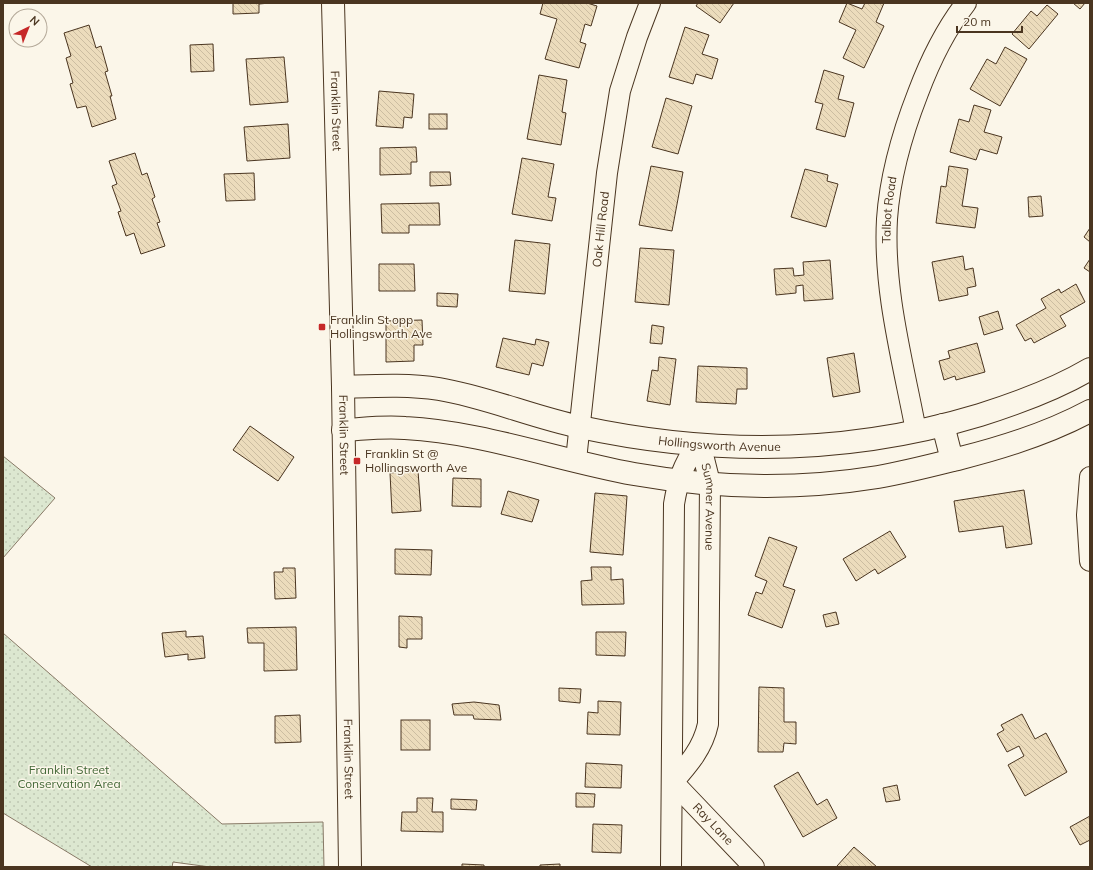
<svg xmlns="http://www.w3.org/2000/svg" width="1093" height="870" font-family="Mulish,sans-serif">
<defs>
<pattern id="park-dots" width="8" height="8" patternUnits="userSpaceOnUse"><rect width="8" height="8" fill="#dce7d0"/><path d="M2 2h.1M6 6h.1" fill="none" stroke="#bec7b2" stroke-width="1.8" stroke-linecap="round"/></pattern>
<pattern id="building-back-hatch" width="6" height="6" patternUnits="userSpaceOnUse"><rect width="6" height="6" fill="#ecdcbc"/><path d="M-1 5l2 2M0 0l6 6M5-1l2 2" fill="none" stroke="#ccbda1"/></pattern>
</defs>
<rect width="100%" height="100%" fill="#fbf6e9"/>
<g fill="url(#park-dots)" stroke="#887966">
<polygon points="3,456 55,498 3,558"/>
<polygon points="3,633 222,824 323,822 324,867 210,867 173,862 172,867 92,867 3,813"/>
</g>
<g fill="url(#building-back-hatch)" stroke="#4a3520">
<polygon points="233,3 270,3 259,4 259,13 233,14"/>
<polygon points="543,3 587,3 597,6 591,26 585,24 580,42 586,44 579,68 545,59 557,19 540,14"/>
<polygon points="698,3 734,3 720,23 696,6"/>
<polygon points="847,3 862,9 865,3 884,3 876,22 884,26 864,68 843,58 856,30 839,22"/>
<polygon points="1073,3 1085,3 1080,9"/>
<polygon points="1047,5 1058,14 1029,49 1012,34 1031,11 1037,16"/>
<polygon points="89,25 96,48 101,46 108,71 105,72 112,96 110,96 116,119 92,127 86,106 77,108 70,84 73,83 66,58 71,56 64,33"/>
<polygon points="685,27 709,35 702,54 718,59 712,79 696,74 693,84 669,77"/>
<polygon points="213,44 214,71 191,72 190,45"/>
<polygon points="1005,47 1027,59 1000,106 970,89 987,59 996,64"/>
<polygon points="284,57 288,102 250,105 246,59"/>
<polygon points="824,70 844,76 838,99 854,103 845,137 816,129 823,104 815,102"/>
<polygon points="539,75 567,80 562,112 566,113 561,145 527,139"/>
<polygon points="379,91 414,94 412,118 404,117 403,128 376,126"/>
<polygon points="666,98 692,106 678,154 652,147"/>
<polygon points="974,105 991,110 984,132 1002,137 997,154 980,149 976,160 950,152 959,119 969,122"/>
<rect x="429" y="114" width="18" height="15"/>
<polygon points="288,124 290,158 247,161 244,127"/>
<polygon points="416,147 417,162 411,162 411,174 380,175 380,148"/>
<polygon points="135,153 142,175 147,173 155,197 152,199 160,222 157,223 165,246 141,254 134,233 126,236 118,212 121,211 112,186 117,184 109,161"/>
<polygon points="522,158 554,164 548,197 556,198 552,221 512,214"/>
<polygon points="651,166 683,172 672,231 639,225"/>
<polygon points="949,166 968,169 962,206 978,208 975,228 936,223 941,186 946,187"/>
<polygon points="805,169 828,175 827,181 838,184 826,227 791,217"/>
<polygon points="430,172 450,172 451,185 430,186"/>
<polygon points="254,173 255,200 226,201 224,174"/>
<polygon points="1041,196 1043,216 1029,217 1028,197"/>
<polygon points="439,203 440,225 409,225 409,233 382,233 381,204"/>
<polygon points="1090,228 1090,242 1084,237"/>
<polygon points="515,240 550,244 545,294 509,291"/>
<polygon points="640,248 674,250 669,305 635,302"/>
<polygon points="963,256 965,270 973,268 976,286 967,288 968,295 939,301 932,262"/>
<polygon points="1090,259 1090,272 1084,268"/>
<polygon points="830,260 833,299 804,301 803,285 796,286 796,293 776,295 774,269 793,268 794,276 804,275 803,262"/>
<polygon points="379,264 414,264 415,291 379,291"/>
<polygon points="1076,284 1085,302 1060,316 1066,326 1034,343 1031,338 1025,341 1016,325 1046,308 1041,299 1059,289 1061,293"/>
<polygon points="437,293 458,294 457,307 437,306"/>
<polygon points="998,311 1003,329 984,335 979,317"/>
<polygon points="422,320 423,345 414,345 414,361 386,362 386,321"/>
<polygon points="652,325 664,327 662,344 650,343"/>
<polygon points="503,338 535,345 536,339 549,342 543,366 532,363 529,375 496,367"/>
<polygon points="977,343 985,372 956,380 955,376 944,380 939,361 950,358 948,351"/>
<polygon points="854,353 860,392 833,397 827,358"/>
<polygon points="659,357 676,359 670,405 647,401 652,370 658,371"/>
<polygon points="698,366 747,368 747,389 737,389 736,404 696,402"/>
<polygon points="250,426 294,457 278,481 233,450"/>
<polygon points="418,471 421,511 392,513 390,473"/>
<polygon points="453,478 481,479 481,507 452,506"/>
<polygon points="1024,490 1032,544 1006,548 1003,526 959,532 954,501"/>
<polygon points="508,491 539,500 532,522 501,514"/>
<polygon points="595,493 627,496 623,555 590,552"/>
<polygon points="890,531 906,557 878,574 875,569 856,581 843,559"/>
<polygon points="769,537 797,547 783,586 795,590 782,628 748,615 756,592 762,594 767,581 755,576"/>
<polygon points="395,549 432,550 431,575 395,574"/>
<polygon points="591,567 611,567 611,580 623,579 624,604 582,605 581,581 592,580"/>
<polygon points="283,568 295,568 296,598 275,599 274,572 283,572"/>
<polygon points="836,612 839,624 826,627 823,615"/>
<polygon points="399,616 422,617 422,639 407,639 407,648 399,647"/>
<polygon points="296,627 297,670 264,671 264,643 248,643 247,628"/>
<polygon points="186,631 186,637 203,636 205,658 188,660 188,654 165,657 162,633"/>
<polygon points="596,632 626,632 625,656 596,655"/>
<polygon points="759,687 784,688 784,722 796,722 796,744 784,743 783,752 758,752"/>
<polygon points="559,688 581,689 580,703 559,701"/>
<polygon points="598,701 621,702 620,735 587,734 588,712 598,713"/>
<polygon points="474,702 499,705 501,720 474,719 473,715 454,715 452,704"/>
<polygon points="1022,714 1035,739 1046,733 1067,772 1025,796 1008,765 1024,756 1019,746 1007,752 997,734 1004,730 1001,725"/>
<polygon points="300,715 301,742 275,743 275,716"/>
<rect x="401" y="720" width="29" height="30"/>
<polygon points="586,763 622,765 621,788 585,787"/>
<polygon points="798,772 817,805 827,799 837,818 803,837 774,786"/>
<polygon points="897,785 900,800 886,802 883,788"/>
<polygon points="576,793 595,794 594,807 576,807"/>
<polygon points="417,798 433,798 432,812 443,812 443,832 401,831 402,812 417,812"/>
<polygon points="451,799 477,800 476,810 451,809"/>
<polygon points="1090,816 1090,840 1080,845 1070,827"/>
<polygon points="593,824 622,825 621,853 592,852"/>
<polygon points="854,847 877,867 839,867 837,866"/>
<polygon points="462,864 484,865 484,867 462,867"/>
<polygon points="560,864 560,867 540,867 540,865"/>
</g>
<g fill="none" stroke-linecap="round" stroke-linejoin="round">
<g stroke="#4a3520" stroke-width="22">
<g id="minor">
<path id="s1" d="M916,431C903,362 883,290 887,219C890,176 902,134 918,93C930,61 945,30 966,3"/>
<path id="s2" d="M576,460L607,173L620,91L637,37L650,3"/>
<polyline points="1090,477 1087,515 1090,561"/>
<path id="s3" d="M673,782L754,867"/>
<path id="s4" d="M671,867L674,504C678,480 683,465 697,445L704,459L710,483L708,724C703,748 688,765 673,782"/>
</g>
</g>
<g stroke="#4a3520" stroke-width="24">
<g id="tertiary">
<path id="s5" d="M343,387C375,386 407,384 439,389C487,397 532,417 580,427C715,456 848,455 980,415C1018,403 1056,389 1090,369"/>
<polyline points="943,425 952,460"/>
<path d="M343,430C363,429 384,426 405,428C483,432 557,460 634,474C713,488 798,490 878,477C906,472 933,465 961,458C1005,447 1049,433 1090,411"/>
</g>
</g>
<g stroke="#4a3520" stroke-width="24">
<g id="secondary">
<path id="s6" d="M333,3L343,387L350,867"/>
</g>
</g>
<use href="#minor" stroke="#fbf6e9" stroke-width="20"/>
<use href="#tertiary" stroke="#fbf6e9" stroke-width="22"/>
<use href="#secondary" stroke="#fbf6e9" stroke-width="22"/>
</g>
<g fill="#c62828" stroke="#fbf6e9" stroke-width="1.5">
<rect x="318" y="323" width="8" height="8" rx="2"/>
<rect x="353" y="457" width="8" height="8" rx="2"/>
</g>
<g text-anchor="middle" stroke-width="3" stroke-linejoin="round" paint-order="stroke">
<g font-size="12" fill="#4a3520" stroke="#fbf6e9">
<text dy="4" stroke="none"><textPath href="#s6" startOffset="108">Franklin Street</textPath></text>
<text dy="4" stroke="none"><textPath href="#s1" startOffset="224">Talbot Road</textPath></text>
<text dy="4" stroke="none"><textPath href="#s2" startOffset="232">Oak Hill Road</textPath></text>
<text dy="4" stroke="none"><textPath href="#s6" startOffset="432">Franklin Street</textPath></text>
<text dy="4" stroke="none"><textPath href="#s5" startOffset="383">Hollingsworth Avenue</textPath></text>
<text dy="4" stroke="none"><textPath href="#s4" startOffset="491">Sumner Avenue</textPath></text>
<text dy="4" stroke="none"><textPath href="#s6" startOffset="756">Franklin Street</textPath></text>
<text dy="4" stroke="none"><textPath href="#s3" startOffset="58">Ray Lane</textPath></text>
</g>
<g font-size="12" fill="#4a3520" stroke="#fbf6e9" text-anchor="start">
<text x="330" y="324">Franklin St opp<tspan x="330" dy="14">Hollingsworth Ave</tspan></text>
<text x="365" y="458">Franklin St @<tspan x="365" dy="14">Hollingsworth Ave</tspan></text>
</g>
<g font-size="12" fill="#436837" stroke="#fbf6e9">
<text x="69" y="774">Franklin Street<tspan x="69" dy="14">Conservation Area</tspan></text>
</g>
</g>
<rect width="1093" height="870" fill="none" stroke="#4a3520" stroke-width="8"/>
<g transform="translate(28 28) rotate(43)"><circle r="19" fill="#fbf6e9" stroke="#b4a999"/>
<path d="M0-3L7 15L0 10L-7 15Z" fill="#c62828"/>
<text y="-6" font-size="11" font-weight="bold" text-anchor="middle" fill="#4a3520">N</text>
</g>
<path d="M957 26v6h65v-6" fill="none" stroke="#4a3520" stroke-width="2"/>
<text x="963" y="26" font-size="12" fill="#4a3520" stroke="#fbf6e9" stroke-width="3" paint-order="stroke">20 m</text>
</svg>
